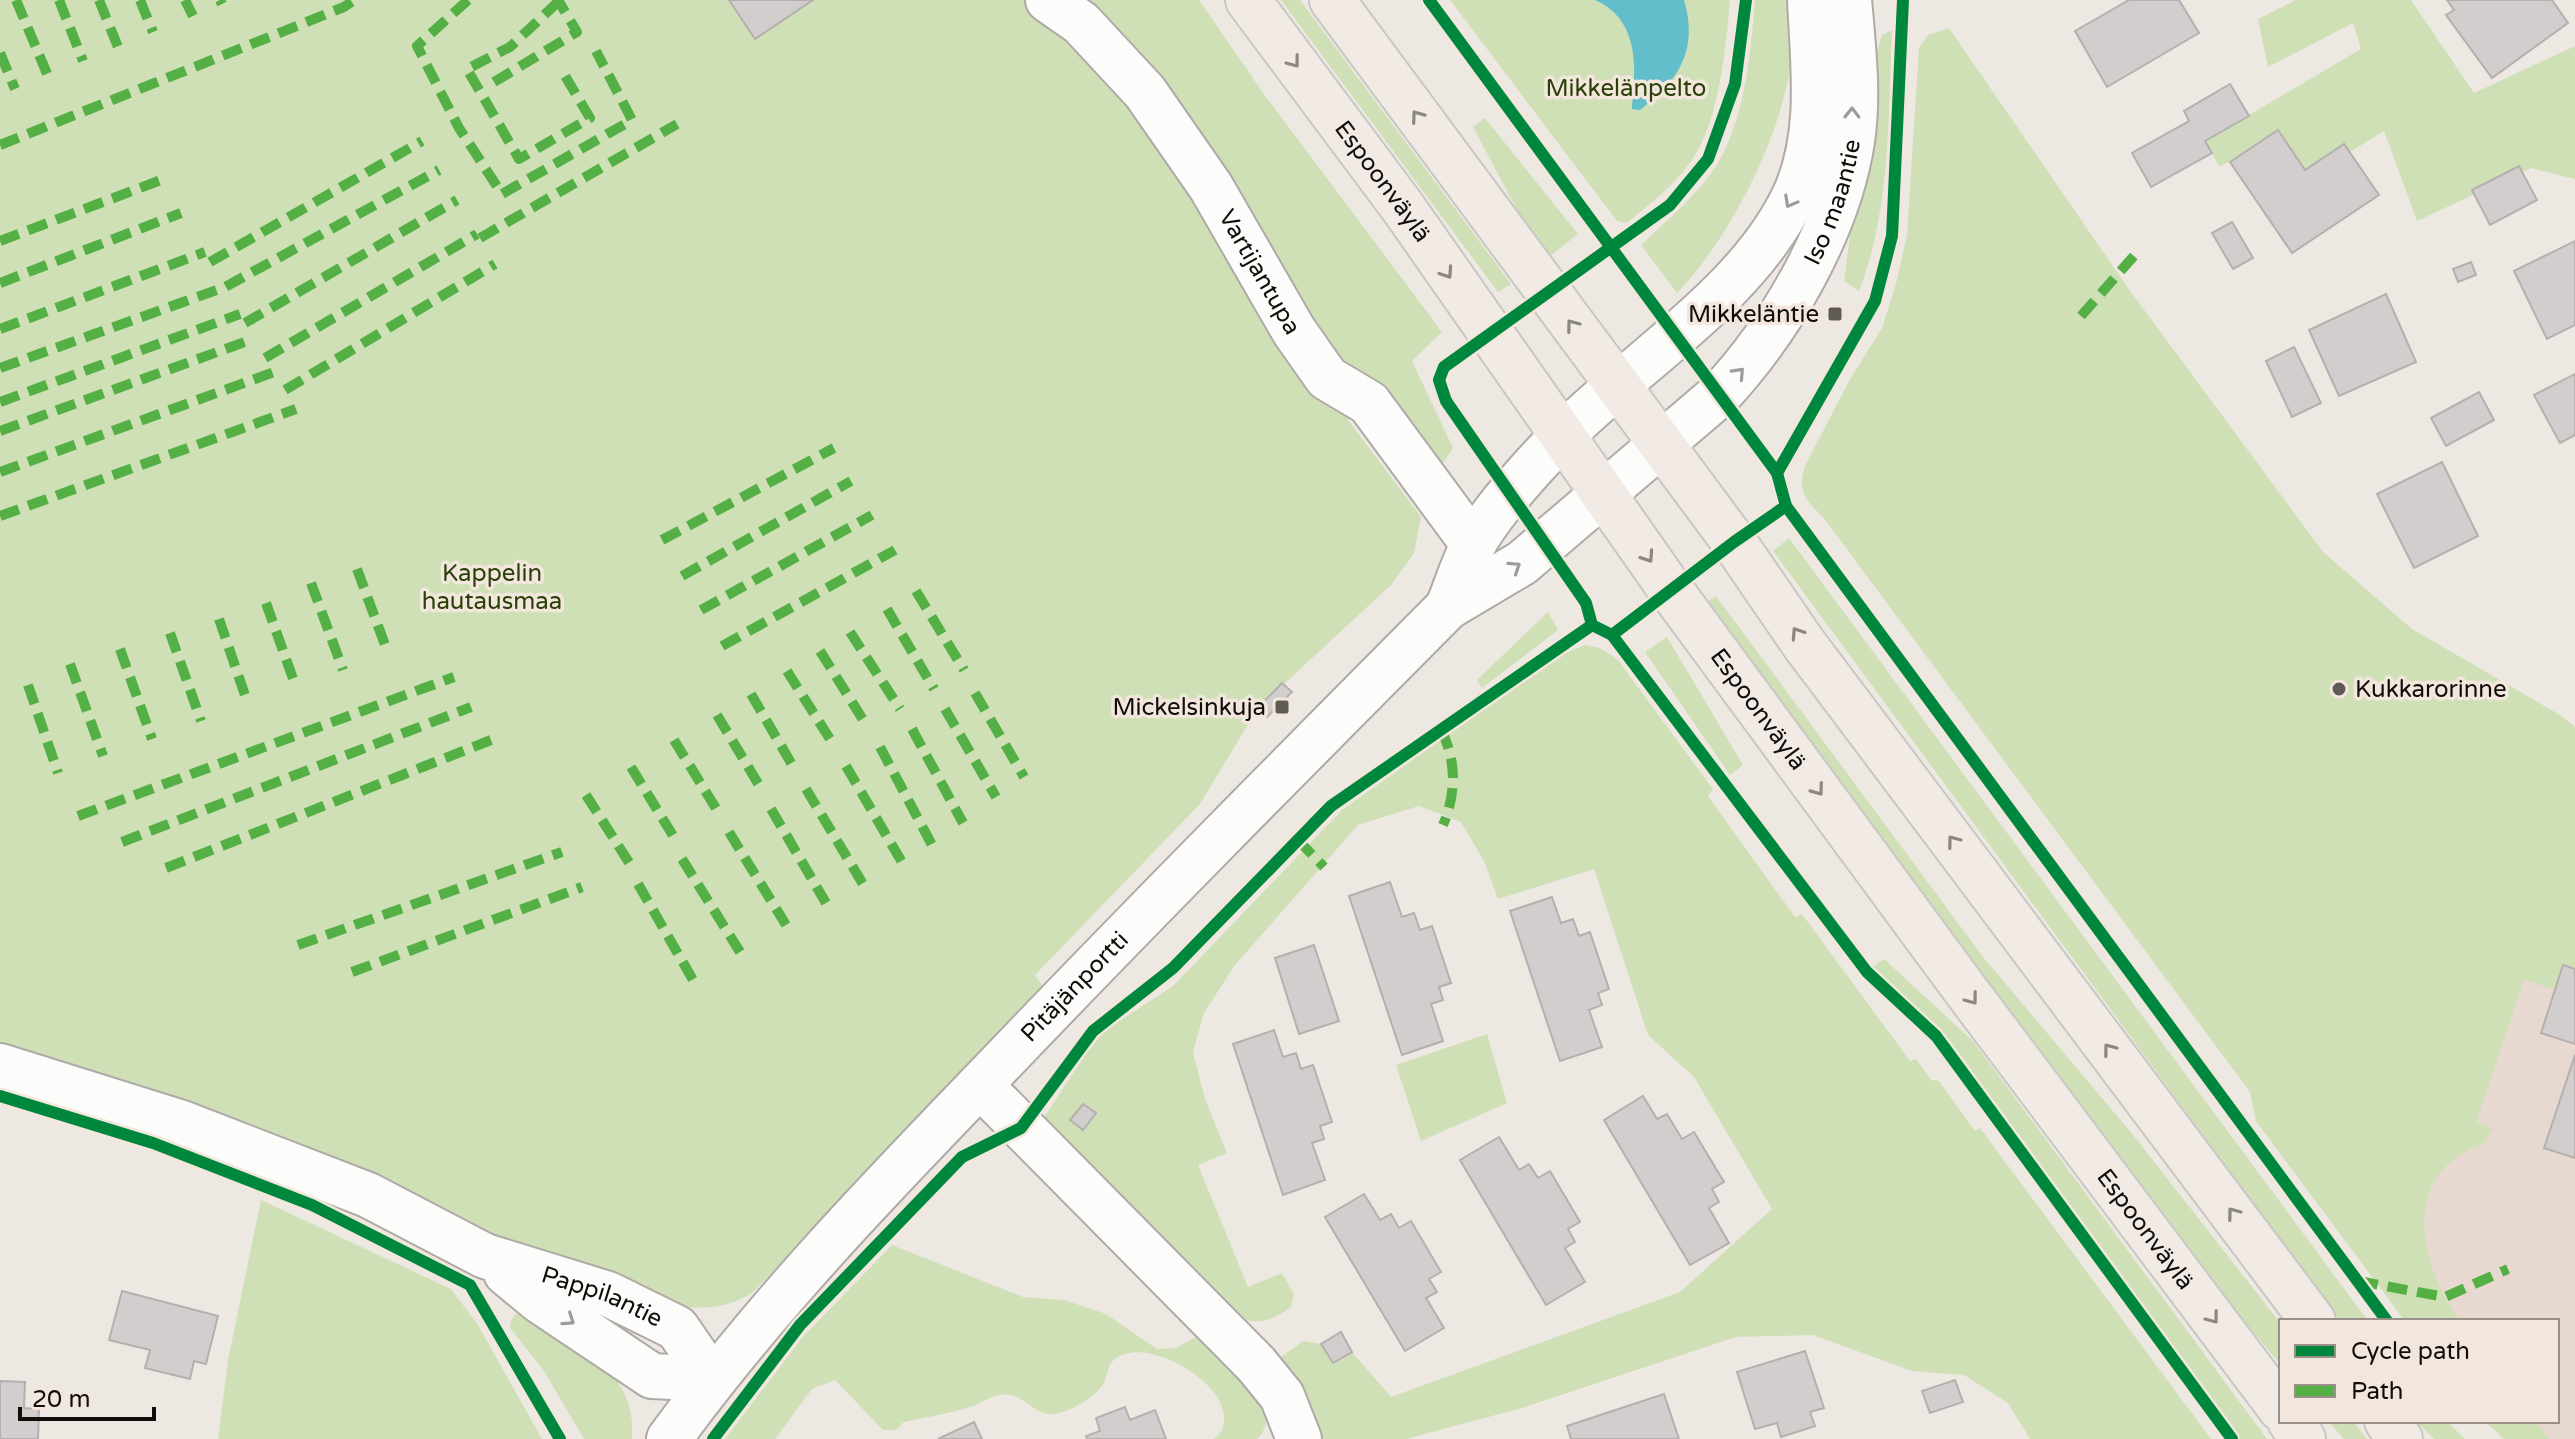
<svg xmlns="http://www.w3.org/2000/svg" width="2575" height="1439" font-family="'Varela Round',sans-serif">
<rect width="100%" height="100%" fill="#eee8e2"/>
<polygon fill="#e7d9d0" points="2575,921 2575,1439 2504,1439 2485,1421 2557,1421 2557,1321 2405,1321 2256,1121 2345,1048"/>
<g fill="#cfe0b7">
<path d="M0,0H1199L1266,97L1442,332L1412,361L1453,448L1442,464L1386,391L1348,420L1421,517L1414,553L1391,585L1258,708L1200,804L1035,975L1045,990L752,1293C724,1310 702,1309 669,1306L0,1055Z"/>
<polygon points="1281,0 1300,0 1511,284 1498,292"/>
<path d="M1450,0H1730C1726,48 1719,123 1690,163C1673,187 1649,204 1627,223L1617,221Z"/>
<path d="M1755,0H1789C1790,14 1794,29 1793,43C1789,123 1732,237 1677,293L1641,245C1662,225 1685,205 1703,184C1744,137 1750,59 1755,0Z"/>
<polygon points="2296,0 2411,0 2474,93 2575,46 2575,179 2531,168 2417,221 2384,131 2350,152 2344,144 2305,170 2230,162 2219,166 2205,141 2361,49 2353,23 2268,67 2258,19"/>
<path d="M1949,28L2128,288L2323,552L2412,629L2560,715L2575,727V969L2563,965L2555,990L2524,980L2476,1122L2493,1128L2483,1144C2398,1174 2419,1263 2460,1321H2405L2256,1121L2250,1092L1823,517C1805,500 1796,489 1806,464L1849,381L1882,328L1896,284L1907,235L1919,48L1928,35Z"/>
<path d="M1892,30C1888,117 1891,209 1859,291L1844,281C1856,200 1858,114 1882,35Z"/>
<polygon points="1485,118 1578,234 1550,256 1523,221 1473,127"/>
<polygon points="1789,538 2368,1321 2340,1321 1773,551"/>
<polygon points="1716,596 1983,957 2134,1136 2281,1324 2281,1365 2195,1263 1703,605"/>
<polygon points="1548,612 1558,630 1482,688 1477,680"/>
<polygon points="1667,637 1743,765 1730,775 1645,652"/>
<path d="M1585,645L1600,648L1618,660L1713,789L1708,796L1795,917L1802,914L1910,1061L1916,1059L1931,1080L1939,1081L1975,1131L1980,1128L2211,1439H2030L2008,1403L1964,1375L1912,1371L1813,1335L1736,1337L1522,1408L1406,1439H1311L1276,1361L1303,1341L1321,1344L1333,1363L1352,1352L1391,1397L1680,1292L1772,1209L1694,1077L1648,1035L1594,869L1498,899L1484,861L1461,822L1419,806L1358,825L1235,965L1204,1013L1193,1052L1205,1099L1227,1153L1198,1165L1248,1287L1282,1273L1294,1294L1291,1307C1267,1325 1254,1325 1227,1313L1043,1119L1098,1035L1173,986L1342,810L1510,691L1567,652Z"/>
<polygon points="1884,959 1973,1041 2267,1439 2238,1439 1968,1073 1939,1036 1882,983 1872,967"/>
<polygon points="1487,1034 1507,1103 1421,1141 1396,1065"/>
<polygon points="261,1200 451,1289 478,1325 542,1439 218,1439 228,1360"/>
<path d="M892,1245L1023,1297L1064,1300L1106,1314L1157,1349L1176,1348L1201,1334C1225,1359 1291,1405 1257,1439H1214C1225,1430 1226,1419 1222,1407C1213,1376 1144,1336 1115,1359C1106,1366 1108,1377 1102,1386C1095,1397 1073,1409 1060,1413C1038,1419 1028,1399 1011,1395C995,1392 984,1402 970,1407C949,1414 926,1417 904,1422L896,1430H883L835,1380L812,1389L775,1439H725L802,1338Z"/>
<path d="M519,1310C570,1338 639,1370 632,1439H584L544,1371L510,1328L511,1320Z"/>
<polygon points="2328,1421 2353,1421 2367,1439 2344,1439"/>
<polygon points="2416,1421 2447,1421 2465,1439 2434,1439"/>
<polygon points="2485,1421 2535,1421 2549,1439 2504,1439"/>
</g>
<path fill="#62becb" d="M1595,0H1684C1699,51 1678,81 1640,110L1632,109C1636,68 1640,20 1595,0Z"/>
<g fill="#d2cecd" stroke="#b5b0af" stroke-width="2">
<polygon points="729,0 813,0 755,39"/>
<polygon points="2129,0 2179,0 2199,33 2107,87 2075,31"/>
<polygon points="2447,0 2552,0 2568,23 2492,78 2446,15 2454,10"/>
<polygon points="2230,84 2249,116 2205,141 2212,153 2151,187 2132,153 2189,121 2184,111"/>
<polygon points="2278,130 2305,170 2344,144 2379,195 2292,253 2230,162"/>
<polygon points="2519,166 2537,200 2490,225 2472,190"/>
<polygon points="2232,222 2253,258 2233,269 2212,233"/>
<polygon points="2575,241 2575,325 2547,339 2514,271"/>
<polygon points="2471,262 2476,275 2458,282 2453,269"/>
<polygon points="2386,294 2416,362 2339,396 2309,330"/>
<polygon points="2294,347 2321,403 2292,417 2266,361"/>
<polygon points="2575,374 2575,435 2560,443 2534,395"/>
<polygon points="2479,392 2494,420 2446,446 2431,418"/>
<polygon points="2442,462 2478,536 2414,568 2377,494"/>
<polygon points="1282,683 1292,692 1267,717 1258,708"/>
<polygon points="1390,882 1402,917 1414,913 1420,930 1432,926 1451,983 1439,987 1443,1000 1431,1004 1443,1041 1402,1055 1349,896"/>
<polygon points="1552,897 1561,923 1573,919 1579,936 1590,932 1609,989 1598,993 1602,1005 1589,1010 1602,1047 1560,1061 1510,911"/>
<polygon points="1314,945 1339,1021 1299,1034 1275,958"/>
<polygon points="2563,965 2575,969 2575,1044 2541,1033"/>
<polygon points="1274,1030 1283,1057 1296,1053 1301,1069 1313,1065 1332,1122 1320,1126 1324,1139 1312,1143 1325,1180 1283,1195 1233,1044"/>
<polygon points="2575,1055 2575,1158 2544,1148"/>
<polygon points="1643,1096 1657,1119 1667,1114 1682,1139 1694,1132 1724,1182 1712,1189 1719,1202 1709,1208 1729,1243 1690,1265 1604,1120"/>
<polygon points="1083,1104 1096,1113 1083,1130 1070,1120"/>
<polygon points="1499,1137 1519,1170 1529,1164 1538,1178 1550,1171 1580,1222 1568,1229 1575,1242 1565,1248 1585,1282 1546,1305 1460,1160"/>
<polygon points="1364,1194 1380,1220 1391,1214 1399,1228 1411,1221 1441,1272 1429,1279 1437,1292 1426,1298 1444,1328 1405,1351 1325,1217"/>
<polygon points="122,1291 218,1316 206,1364 194,1361 190,1379 145,1368 150,1350 109,1340"/>
<polygon points="1341,1332 1352,1352 1333,1363 1321,1344"/>
<polygon points="1805,1351 1824,1408 1810,1412 1815,1426 1781,1437 1777,1423 1755,1429 1737,1372"/>
<polygon points="1955,1380 1963,1402 1930,1413 1922,1391"/>
<polygon points="0,1381 25,1382 24,1408 39,1409 38,1439 0,1439"/>
<polygon points="1664,1394 1679,1439 1571,1439 1567,1426"/>
<polygon points="1125,1407 1130,1420 1155,1410 1166,1439 1087,1439 1086,1436 1100,1431 1096,1418"/>
<polygon points="974,1422 982,1439 938,1439"/>
</g>
<g fill="none" stroke-linecap="round" stroke-linejoin="round">
<g stroke="#afaaa7" stroke-width="48">
<g id="street">
<path id="s1" d="M1048,0L1081,23L1145,92L1211,187L1294,331L1327,378L1369,403L1473,544"/>
<path id="s2" d="M0,1066L182,1123L368,1195L485,1256L608,1294L677,1328L712,1379"/>
<polyline points="980,1085 1256,1364 1282,1396 1299,1439"/>
<polyline points="506,1273 540,1301 652,1376 712,1379"/>
</g>
</g>
<g stroke="#afaaa7" stroke-width="48">
<g id="secondary">
<path d="M1448,607C1456,587 1463,564 1473,545C1491,512 1535,464 1562,436C1636,361 1751,292 1796,192C1822,132 1813,64 1810,0"/>
<path id="s3" d="M669,1439C766,1306 881,1187 996,1068C1145,912 1297,759 1448,607L1522,563L1720,394C1781,328 1838,231 1852,141C1859,96 1853,45 1849,0"/>
</g>
</g>
<g stroke="#c9c7c4" stroke-width="48">
<g id="primary">
<path id="s4" d="M1248,0L1404,209L1670,589L1967,992L2281,1409"/>
<polyline points="1332,0 1734,542 1804,644 2313,1321"/>
<polyline points="2290,1421 2303,1439"/>
<polyline points="2387,1421 2400,1439"/>
</g>
</g>
<use href="#street" stroke="#fcfcfb" stroke-width="44"/>
<use href="#secondary" stroke="#fcfcfb" stroke-width="44"/>
<use href="#primary" stroke="#f1eae5" stroke-width="44"/>
<g stroke="#54b044" stroke-width="10" stroke-dasharray="20 10" stroke-linecap="butt">
<polyline points="16,0 48,76"/>
<polyline points="59,0 83,61"/>
<polyline points="99,0 118,47"/>
<polyline points="140,0 153,32"/>
<polyline points="185,0 193,16"/>
<polyline points="220,0 222,4"/>
<polyline points="468,0 417,46 459,128 502,194 632,120 596,51"/>
<polyline points="559,1 510,47 467,69 519,159 590,118 561,69"/>
<polyline points="0,53 15,89"/>
<polyline points="494,82 577,32 558,0"/>
<polyline points="0,145 344,7 354,0"/>
<polyline points="480,238 677,124"/>
<polyline points="0,241 161,180"/>
<polyline points="210,262 422,141"/>
<polyline points="0,283 181,213"/>
<polyline points="2081,316 2140,249"/>
<polyline points="245,323 457,200"/>
<polyline points="0,329 205,252"/>
<polyline points="265,358 477,234"/>
<polyline points="0,368 225,287 439,170"/>
<polyline points="285,390 495,264"/>
<polyline points="0,402 240,314"/>
<polyline points="0,431 253,339"/>
<polyline points="0,472 274,372"/>
<polyline points="0,516 296,409"/>
<polyline points="662,540 834,448"/>
<polyline points="357,569 388,653"/>
<polyline points="682,576 851,481"/>
<polyline points="311,583 343,670"/>
<polyline points="916,591 964,670"/>
<polyline points="266,603 296,687"/>
<polyline points="887,609 934,689"/>
<polyline points="701,610 872,515"/>
<polyline points="219,619 248,704"/>
<polyline points="850,632 900,709"/>
<polyline points="170,633 201,721"/>
<polyline points="722,646 895,550"/>
<polyline points="120,649 152,739"/>
<polyline points="820,651 867,726"/>
<polyline points="70,664 103,756"/>
<polyline points="787,671 835,747"/>
<polyline points="28,685 58,773"/>
<polyline points="975,693 1024,777"/>
<polyline points="751,694 794,768"/>
<polyline points="945,709 996,797"/>
<polyline points="717,715 762,790"/>
<polyline points="912,729 963,823"/>
<path d="M1441,730C1457,760 1456,795 1443,825"/>
<polyline points="674,740 720,815"/>
<polyline points="880,747 932,845"/>
<polyline points="846,766 903,864"/>
<polyline points="631,767 675,839"/>
<polyline points="806,789 863,884"/>
<polyline points="586,795 630,864"/>
<polyline points="771,809 826,903"/>
<polyline points="78,816 454,677"/>
<polyline points="729,832 786,925"/>
<polyline points="1298,840 1324,867"/>
<polyline points="122,842 471,707"/>
<polyline points="682,859 740,952"/>
<polyline points="166,868 491,740"/>
<polyline points="638,884 693,980"/>
<polyline points="298,945 562,852"/>
<polyline points="352,972 582,887"/>
<polyline points="2358,1281 2445,1297 2508,1269"/>
</g>
<g stroke="#f3e7dd" stroke-width="17">
<g id="cycleway">
<polyline points="1429,0 1777,473 1786,506 2387,1321"/>
<polyline points="1746,0 1735,84 1708,159 1670,205 1444,367 1439,380 1446,401 1586,603 1592,625 1612,635 1734,542 1786,506"/>
<polyline points="1777,473 1875,301 1892,236 1903,0"/>
<polyline points="1612,635 1867,972 1936,1036 2232,1439"/>
<polyline points="0,1096 153,1143 312,1205 470,1285 560,1439"/>
<polyline points="713,1439 800,1325 962,1157 1021,1128 1093,1031 1173,968 1331,806 1592,625"/>
</g>
</g>
<use href="#cycleway" stroke="#00873e" stroke-width="12"/>
</g>
<defs><path id="oneway-chevron" d="M-2-3.5L2.5 0L-2 3.5" fill="none" stroke-width="1.6" stroke-linecap="round" stroke-linejoin="round" transform="scale(2)"/></defs>
<g stroke="#8c8782">
<use href="#oneway-chevron" transform="translate(1294 62) rotate(53)"/>
<use href="#oneway-chevron" transform="translate(1417 116) rotate(-126)"/>
<use href="#oneway-chevron" transform="translate(1447 273) rotate(56)"/>
<use href="#oneway-chevron" transform="translate(1572 325) rotate(-127)"/>
<use href="#oneway-chevron" transform="translate(1648 557) rotate(56)"/>
<use href="#oneway-chevron" transform="translate(1797 633) rotate(-123)"/>
<use href="#oneway-chevron" transform="translate(1818 790) rotate(54)"/>
<use href="#oneway-chevron" transform="translate(1953 841) rotate(-127)"/>
<use href="#oneway-chevron" transform="translate(1972 999) rotate(53)"/>
<use href="#oneway-chevron" transform="translate(2109 1049) rotate(-127)"/>
<use href="#oneway-chevron" transform="translate(2233 1213) rotate(-127)"/>
<use href="#oneway-chevron" transform="translate(2213 1318) rotate(53)"/>
</g>
<g stroke="#9e9c9b">
<use href="#oneway-chevron" transform="translate(1852 113) rotate(-89)"/>
<use href="#oneway-chevron" transform="translate(1790 202) rotate(119)"/>
<use href="#oneway-chevron" transform="translate(1739 373) rotate(-47)"/>
<use href="#oneway-chevron" transform="translate(1515 567) rotate(-33)"/>
<use href="#oneway-chevron" transform="translate(569 1320) rotate(34)"/>
</g>
<g fill="#5e5a56" stroke="#f3e7dd" stroke-width="3">
<rect x="1827" y="306" width="16" height="16" rx="4"/>
<circle cx="2339" cy="689" r="8"/>
<rect x="1274" y="699" width="16" height="16" rx="4"/>
</g>
<g text-anchor="middle" stroke-width="7" stroke-linejoin="round" paint-order="stroke">
<g font-size="24" fill="#294109" stroke="#f3e7dd">
<text x="1626" y="96">Mikkelänpelto</text>
<text x="492" y="581">Kappelin<tspan x="492" dy="28">hautausmaa</tspan></text>
</g>
<g font-size="24" fill="#110d0a" stroke="#f3e7dd">
<text dy="8" stroke="none"><textPath href="#s4" startOffset="226">Espoonväylä</textPath></text>
<text dy="8" stroke="none"><textPath href="#s3" startOffset="1712">Iso maantie</textPath></text>
<text dy="8" stroke="none"><textPath href="#s1" startOffset="348">Vartijantupa</textPath></text>
<text dy="8" stroke="none"><textPath href="#s4" startOffset="874">Espoonväylä</textPath></text>
<text dy="8" stroke="none"><textPath href="#s3" startOffset="608">Pitäjänportti</textPath></text>
<text dy="8" stroke="none"><textPath href="#s4" startOffset="1522">Espoonväylä</textPath></text>
<text dy="8" stroke="none"><textPath href="#s2" startOffset="646">Pappilantie</textPath></text>
</g>
<g font-size="24" fill="#110d0a" stroke="#f3e7dd" text-anchor="end">
<text x="1819" y="322">Mikkeläntie</text>
<text x="2355" y="697" text-anchor="start">Kukkarorinne</text>
<text x="1266" y="715">Mickelsinkuja</text>
</g>
</g>
<rect x="2279" y="1319" width="280" height="104" fill="#f3e7dd" stroke="#999089" stroke-width="2"/>
<rect x="2295" y="1345" width="40" height="12" fill="#00873e" stroke="#999089" stroke-width="2"/>
<text x="2351" y="1359" font-size="24" fill="#110d0a">Cycle path</text>
<rect x="2295" y="1385" width="40" height="12" fill="#54b044" stroke="#999089" stroke-width="2"/>
<text x="2351" y="1399" font-size="24" fill="#110d0a">Path</text>
<path d="M20 1407v12h134v-12" fill="none" stroke="#110d0a" stroke-width="4"/>
<text x="32" y="1407" font-size="24" fill="#110d0a" stroke="#f3e7dd" stroke-width="6" paint-order="stroke">20 m</text>
</svg>
